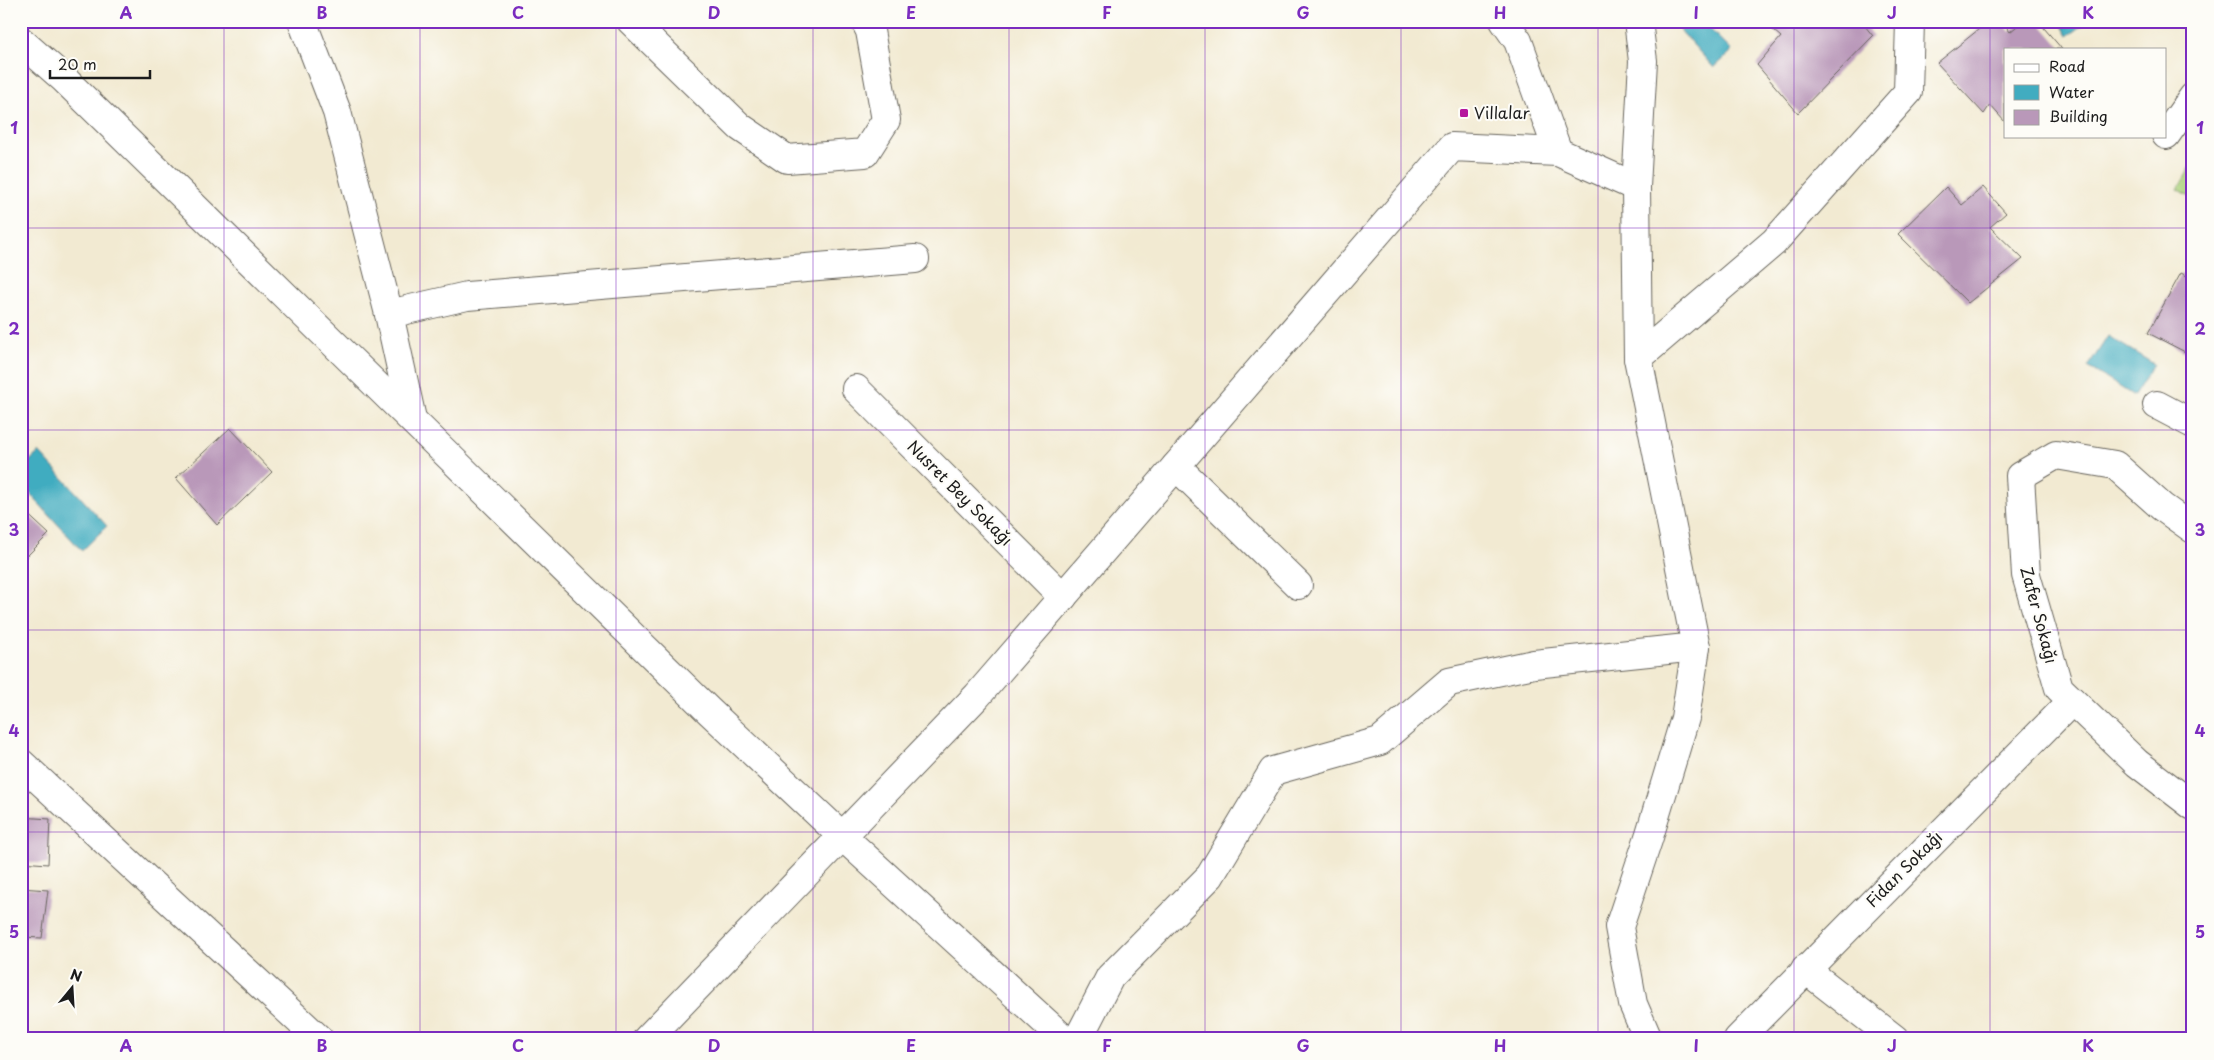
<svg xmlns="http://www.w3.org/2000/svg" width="2214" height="1060" font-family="'Playpen Sans',sans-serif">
<rect width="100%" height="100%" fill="#fdfcf7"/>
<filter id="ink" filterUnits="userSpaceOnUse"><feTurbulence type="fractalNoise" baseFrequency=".02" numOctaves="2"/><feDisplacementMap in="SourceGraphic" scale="10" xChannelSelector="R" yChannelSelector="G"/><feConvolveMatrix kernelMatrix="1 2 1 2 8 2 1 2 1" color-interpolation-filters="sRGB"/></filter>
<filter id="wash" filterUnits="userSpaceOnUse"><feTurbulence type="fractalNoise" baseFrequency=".0096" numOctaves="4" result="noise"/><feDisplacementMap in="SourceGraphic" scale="20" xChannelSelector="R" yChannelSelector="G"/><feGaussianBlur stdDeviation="1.12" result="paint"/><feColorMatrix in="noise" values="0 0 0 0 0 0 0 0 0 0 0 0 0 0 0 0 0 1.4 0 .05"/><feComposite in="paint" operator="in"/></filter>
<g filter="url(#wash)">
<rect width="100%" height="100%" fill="#f2ead2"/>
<polygon fill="#abd27c" stroke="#64774c" points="2193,163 2193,198 2178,189"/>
<g fill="#41acc0" stroke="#2e646e">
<polygon points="1684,21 1702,21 1732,51 1714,68 1678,28"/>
<polygon points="2059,21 2089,21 2068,36"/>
<polygon points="2108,336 2154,364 2134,396 2088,367"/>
<polygon points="39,452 107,526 82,551 21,484 21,469"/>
</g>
<g id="blocks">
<g fill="#b998b9">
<polygon points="1769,21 1861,21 1873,36 1798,113 1757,65 1781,37 1766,24"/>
<polygon points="1989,21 2002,21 2010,32 2023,21 2038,21 2062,49 2005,49 2005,122 1990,105 1984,114 1937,63"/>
<polygon points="1946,187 1962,205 1983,187 2006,213 1990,227 2023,259 1968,303 1898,234"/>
<polygon points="2181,273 2193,279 2193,356 2148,333"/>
<polygon points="230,428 272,472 217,525 176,478"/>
<polygon points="21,508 49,534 21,562"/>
<polygon points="21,817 50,819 48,864 21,862"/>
<polygon points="21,888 48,890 42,938 21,937"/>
</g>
</g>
</g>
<g filter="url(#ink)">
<use href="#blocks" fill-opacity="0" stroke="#67645c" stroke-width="1"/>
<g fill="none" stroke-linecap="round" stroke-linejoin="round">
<g stroke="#67645c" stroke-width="30">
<g id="minor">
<polyline points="302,21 337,112 389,314 412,419"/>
<polyline points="631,21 740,127 787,159 865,153 886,120 870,31 865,21"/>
<polyline points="1504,21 1518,41 1558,152"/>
<polyline points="1638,21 1643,61 1636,187 1638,358 1696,647 1685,718 1649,837 1619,927 1633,1004 1648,1039"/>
<polyline points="21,41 64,79 708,710 842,836 1064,1039"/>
<polyline points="2166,135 2193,97"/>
<polyline points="389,314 467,296 915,259"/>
<polyline points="1638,358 1774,242 1908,92 1910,21"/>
<polyline points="856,389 1063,597"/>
<polyline points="2157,405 2193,424"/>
<polyline points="1176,466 1298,585"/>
<polyline points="2193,529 2162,507 2115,465 2056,455 2020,476 2026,575 2059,688 2137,763 2193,806"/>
<polyline points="21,763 319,1039"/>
<polyline points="1805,969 1895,1039"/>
<polyline points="647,1039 977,696 1452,147 1558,152 1636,187"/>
<polyline points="1078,1039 1110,977 1210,876 1273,771 1380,741 1449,682 1534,664 1696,647"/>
<polyline points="1738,1039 2072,701"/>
</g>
</g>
<use href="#minor" stroke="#fff" stroke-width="28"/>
</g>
</g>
<path fill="none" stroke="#7b2cbf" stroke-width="1" stroke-opacity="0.55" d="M224,21V1039M420,21V1039M616,21V1039M813,21V1039M1009,21V1039M1205,21V1039M1401,21V1039M1598,21V1039M1794,21V1039M1990,21V1039M21,228H2193M21,430H2193M21,630H2193M21,832H2193"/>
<rect fill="#b5179e" stroke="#fdfcf7" stroke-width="2" x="1459" y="108" width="10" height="10" rx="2.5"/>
<g text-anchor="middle" stroke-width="4" stroke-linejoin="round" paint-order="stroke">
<g font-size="16" fill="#1c1c1c" stroke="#fdfcf7" text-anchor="start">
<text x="1474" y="119">Villalar</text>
</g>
<g font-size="16" fill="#1c1c1c" stroke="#fdfcf7">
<text transform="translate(960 493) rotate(45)" y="6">Nusret Bey Sokağı</text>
<text transform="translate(2039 615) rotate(75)" y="6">Zafer Sokağı</text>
<text transform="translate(1904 869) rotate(-45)" y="6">Fidan Sokağı</text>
</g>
</g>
<rect width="2214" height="1060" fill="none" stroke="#fdfcf7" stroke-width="55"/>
<rect x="2004" y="48" width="162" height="90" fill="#fdfcf7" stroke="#a3a29f"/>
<rect x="2014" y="64" width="25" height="8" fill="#ffffff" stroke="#a3a29f"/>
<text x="2049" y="72" font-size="15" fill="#1c1c1c">Road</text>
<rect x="2014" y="85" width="25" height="15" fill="#41acc0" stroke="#a3a29f"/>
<text x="2049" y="98" font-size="15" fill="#1c1c1c">Water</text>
<rect x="2014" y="110" width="25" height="15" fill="#b998b9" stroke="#a3a29f"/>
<text x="2049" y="122" font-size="15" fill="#1c1c1c">Building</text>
<g transform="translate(72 988) rotate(18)" stroke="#fdfcf7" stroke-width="4" paint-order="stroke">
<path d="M0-4L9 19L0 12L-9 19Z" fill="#1c1c1c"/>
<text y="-8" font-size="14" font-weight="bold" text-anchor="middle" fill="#1c1c1c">N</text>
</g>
<path d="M50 70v8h100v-8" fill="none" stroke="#1c1c1c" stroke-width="2.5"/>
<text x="58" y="70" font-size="15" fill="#1c1c1c" stroke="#fdfcf7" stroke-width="4" paint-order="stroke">20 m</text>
<rect x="28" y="28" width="2158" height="1004" fill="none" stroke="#7b2cbf" stroke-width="2"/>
<g font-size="16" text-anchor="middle" font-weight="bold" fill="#7b2cbf">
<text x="126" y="19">A</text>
<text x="322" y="19">B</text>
<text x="518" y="19">C</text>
<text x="714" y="19">D</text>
<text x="911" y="19">E</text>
<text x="1107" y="19">F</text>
<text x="1303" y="19">G</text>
<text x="1500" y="19">H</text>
<text x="1696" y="19">I</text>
<text x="1892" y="19">J</text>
<text x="2088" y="19">K</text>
<text x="14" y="134">1</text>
<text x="2200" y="134">1</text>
<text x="14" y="335">2</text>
<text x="2200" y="335">2</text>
<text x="14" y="536">3</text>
<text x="2200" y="536">3</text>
<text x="14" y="737">4</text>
<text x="2200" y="737">4</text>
<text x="14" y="938">5</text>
<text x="2200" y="938">5</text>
<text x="126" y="1052">A</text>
<text x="322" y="1052">B</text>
<text x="518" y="1052">C</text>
<text x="714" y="1052">D</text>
<text x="911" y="1052">E</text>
<text x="1107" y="1052">F</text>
<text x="1303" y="1052">G</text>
<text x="1500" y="1052">H</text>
<text x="1696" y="1052">I</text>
<text x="1892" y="1052">J</text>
<text x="2088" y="1052">K</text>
</g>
</svg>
